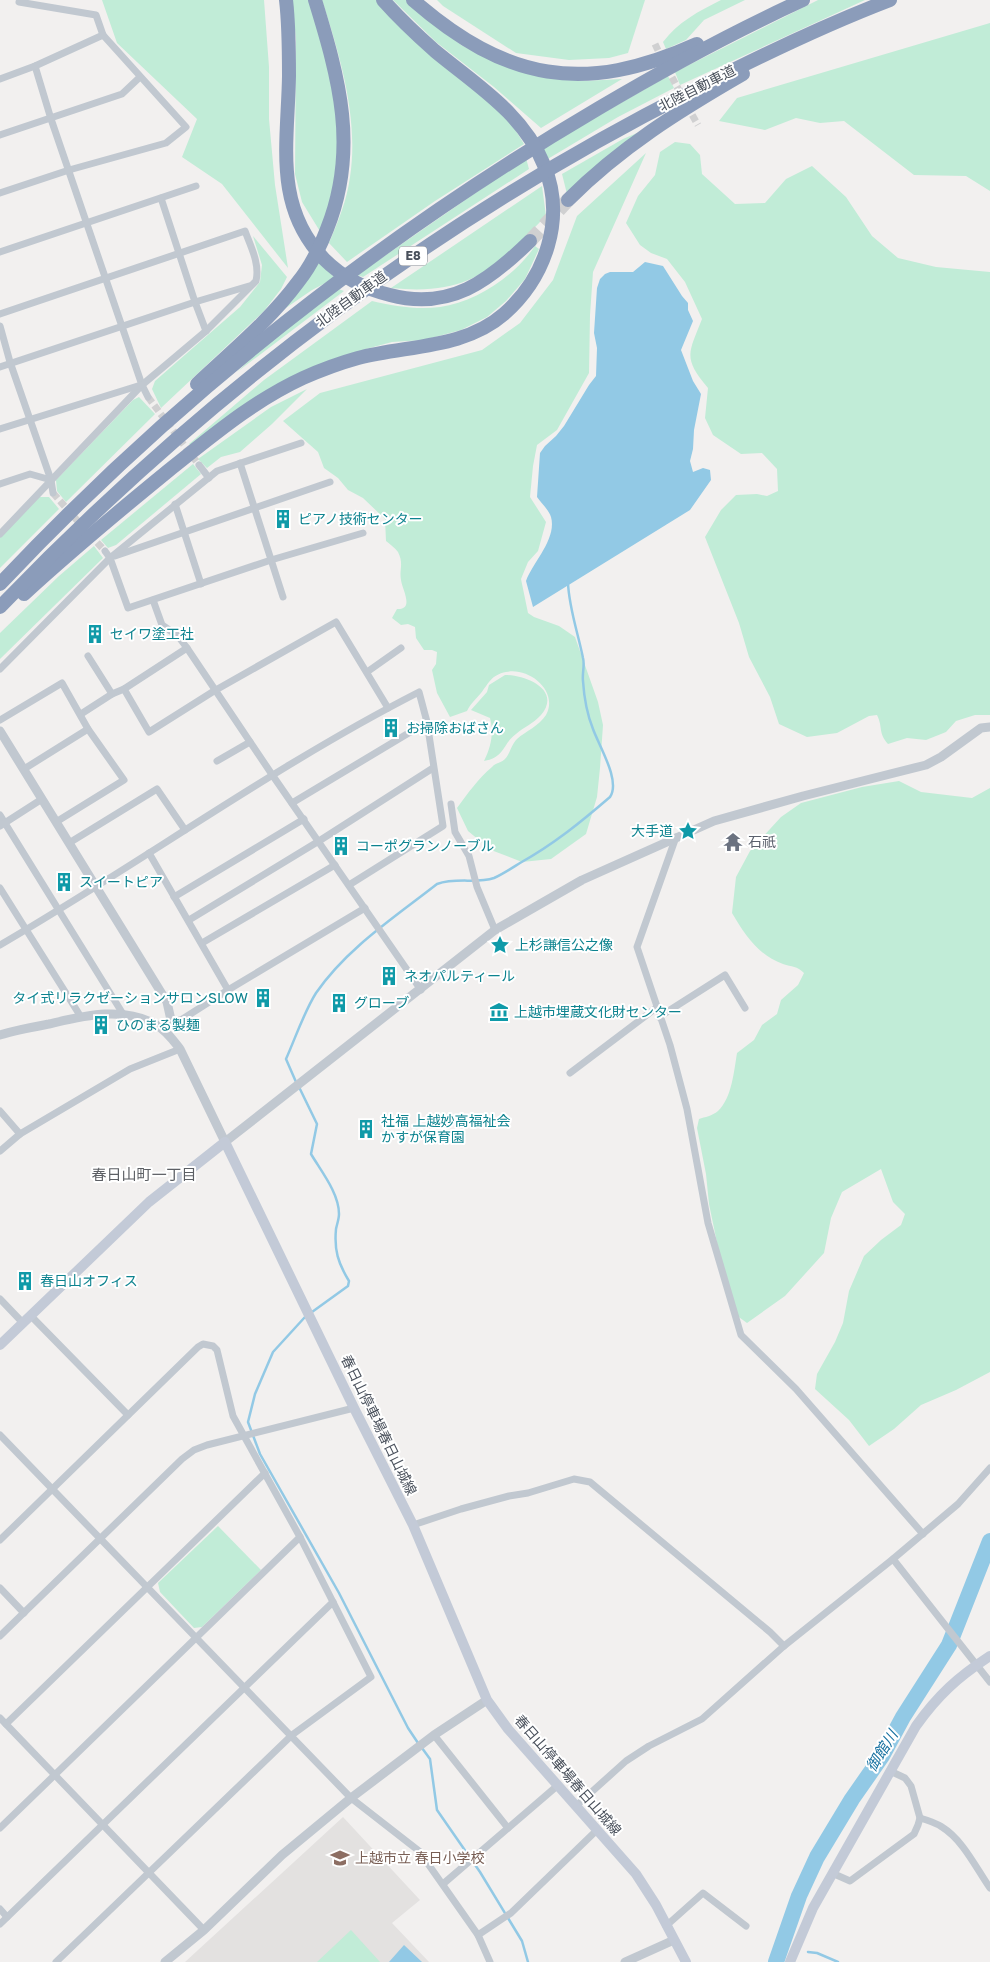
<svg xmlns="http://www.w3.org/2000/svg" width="990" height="1962" font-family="'Golos Text','Noto Sans JP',sans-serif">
<rect width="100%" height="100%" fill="#f2f0ef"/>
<polygon fill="#e3e1e0" points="343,1817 420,1900 392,1923 429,1962 185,1962"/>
<g fill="#c1ecd7">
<polygon points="102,0 264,0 269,67 269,119 275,185 288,268 222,184 182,157 197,119 117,43"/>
<path d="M292,0H309C327,60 347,122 335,185C332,201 325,218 321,233L302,202L295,174L296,39Z"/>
<path d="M322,0H377L508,118L524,144L435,201L347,262L329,243C338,222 347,200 350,177C359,118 340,56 322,0Z"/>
<polygon points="393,0 406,0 461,45 499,64 543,77 583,81 622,79 541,128 494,87 436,42"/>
<polygon points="437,0 645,0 628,53 609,58 569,60 516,53 443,6"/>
<path d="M721,0H745L704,20L686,40L666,49L663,42C678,22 699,11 721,0Z"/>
<polygon points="818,0 865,0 680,85 675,72"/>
<polygon points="990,23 990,191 966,176 914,175 844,121 820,123 796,118 765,130 719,121 737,98"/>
<polygon points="668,76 674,88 618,117 546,160 540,149"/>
<polygon points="637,133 567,194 562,174 623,139"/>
<path d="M675,142L690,144L700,155L702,174L735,204L765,203L786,179L812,166L846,197L872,236L898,258L936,267L990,272V715H975L956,721L946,732L926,740L907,738L888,744C878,733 883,727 877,715L869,716L837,733L807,737L779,724L770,697L749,657L739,623L705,537L721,510L736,495L757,494L767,496L778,491L777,469L762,453L741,454L713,435L705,418L708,388C682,357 689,353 702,319L685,282L667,259L651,253L640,245L626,223L638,196L655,175L660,152Z"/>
<path d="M646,153L593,272L590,315L589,373L557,430L537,445L533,466L530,497L546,522L538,551L528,562L521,579L528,613L534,617L559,626L575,637L598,702L603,725L600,768L597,797L586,834L551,859L522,862L491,850L468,831L457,808C468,793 478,779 492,767C495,763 501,763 505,759C510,754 511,745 517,739C526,731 539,726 546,715C559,691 529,667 506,672C491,675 489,683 481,693C475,700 471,703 467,711L450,717L437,693L432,670L436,664L437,652L432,650H424L416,638L415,627L408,624L401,625L392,618L397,609C415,610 402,589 401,580C399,569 404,564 398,552C395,548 390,544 386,541L385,519L363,498L348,490L338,478L324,468L318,452L283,421L320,393L482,350L520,323L553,280L577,216Z"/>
<polygon points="526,158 529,169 363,277 357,275"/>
<path d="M542,186L546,216C493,269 471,296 391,288Z"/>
<polygon points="253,236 287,277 281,289 264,311 161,408 152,389 155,381 240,307 260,282 262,265"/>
<path d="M535,246L539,249L525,279L506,301L487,317L461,330L424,340L392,342L366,349L191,447L189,444L264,380L372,301C394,306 417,310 440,307C476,302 515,276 535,246Z"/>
<polygon points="318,261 335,278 312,290 280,312"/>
<polygon points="336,288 344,291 237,372 273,338"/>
<polygon points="307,389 272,424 240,452 221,457 207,468 198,459 271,407"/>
<polygon points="139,397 155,414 66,502 57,491 56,480 133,400"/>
<polygon points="193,464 201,474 116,545 108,548 101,540"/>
<polygon points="37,497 49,497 59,509 0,568 0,535"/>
<polygon points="94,546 103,558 0,659 0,633 59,576"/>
<path d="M505,675C526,675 562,690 541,715C533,724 524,727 516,734C503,743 505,758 484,761C491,747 494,733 490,718L471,710L487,692L489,685Z"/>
<path d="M899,781L921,792L972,798L990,788V1372L956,1390L921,1405L894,1429L869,1446L849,1420L815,1389L817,1374L835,1342L843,1323L849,1291L864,1256L881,1240L901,1225L905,1214L893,1202L881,1169L842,1192L831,1218L824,1253L785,1296L747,1323L736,1315L721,1262L709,1204L706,1174L697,1128L699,1119C705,1117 712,1116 718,1111C732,1098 734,1071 737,1053L754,1040L762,1025L777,1014L781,1000L798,985L804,973C797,966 792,967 783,964C758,955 745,935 732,913L736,877L750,851L781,817L801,803L862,787Z"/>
<polygon points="218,1526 261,1570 202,1627 194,1628 160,1592 158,1583"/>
<polygon points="351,1930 380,1962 317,1962"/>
</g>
<g fill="#92c9e5">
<path d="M645,262L663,266L682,296L688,303V310L693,321L681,350L693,381L701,394L694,430L693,449L690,461L693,472L703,468L710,470L711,480L690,510L533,607L526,581C533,562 557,539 551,517C549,510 541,503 537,497L540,453L545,446L556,436L564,426L589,385L596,376L597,348L594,333L597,288L600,279L605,274L610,272H633Z"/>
<polygon points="404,1945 422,1962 389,1962"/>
</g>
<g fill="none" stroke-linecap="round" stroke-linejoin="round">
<g stroke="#92c9e5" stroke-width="2.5">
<path d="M296,1082L286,1059C295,1039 304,1012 316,993C347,948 395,917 437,884C457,877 476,884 494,878C503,874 512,868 520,863C554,844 581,822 610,797C621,781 599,746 593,729C587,714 584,697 583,681C582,673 585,665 583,658C578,633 569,608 568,583"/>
<path d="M299,1087L317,1124L311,1154C321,1171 339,1193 339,1214C339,1219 337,1224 336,1229C334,1250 338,1263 349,1281L348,1286L312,1312"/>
<polyline points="305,1317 273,1352 255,1394 248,1422 260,1454 339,1593 408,1728 418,1743"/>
<polyline points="422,1748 430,1759 437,1810 480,1872 522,1941 528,1962"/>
<polyline points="808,1952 817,1953 838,1962"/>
</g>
<polyline stroke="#92c9e5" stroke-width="16" points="776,1962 799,1896 817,1857 852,1799 882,1756 903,1717 949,1645 990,1541"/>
<g stroke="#d0d0d1" stroke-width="7" stroke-dasharray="7 3.5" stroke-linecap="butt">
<polyline points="655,44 662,59"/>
<polyline points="667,68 682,96"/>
<polyline points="687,106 698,125"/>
<polyline points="148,397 199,465"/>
<polyline points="53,493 83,527"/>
<polyline points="90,535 105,551"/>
</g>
<polyline stroke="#d0d0d1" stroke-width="14" stroke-dasharray="14 7" stroke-linecap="butt" points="530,241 568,200"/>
<g stroke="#c1c8d0" stroke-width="7">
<polyline points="19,2 96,15 103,35"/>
<polyline points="35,66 51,119 142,385 148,397"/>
<polyline points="0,79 35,66 103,35 186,127 166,143 69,170 0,193"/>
<polyline points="0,135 122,94 140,77"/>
<polyline points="0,252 196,186"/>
<path d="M0,314L245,231C251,247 260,264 256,281L206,331L142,385L0,534"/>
<polyline points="0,326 10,362 51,480 53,493"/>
<polyline points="206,331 195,302 249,286"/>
<polyline points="0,367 195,302 161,198"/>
<polyline points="0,429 141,385"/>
<polyline points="240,463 283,597"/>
<polyline points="199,465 209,478"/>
<polyline points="0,484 30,474 51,480"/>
<polyline points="175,504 201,584"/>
<polyline points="105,551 110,558 128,608 271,560 363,533"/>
<polyline points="115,556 330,482"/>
<polyline points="153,600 162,625 178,636 187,648 273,776 421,990"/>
<polyline points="88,656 112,694"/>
<polyline points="0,669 110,558 217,471 301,443"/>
<polyline points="367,672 401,648"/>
<polyline points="124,689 149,732 214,691 336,622 388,708"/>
<polyline points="81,714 112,694 124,689 187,648"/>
<polyline points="0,720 62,683 88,729 124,780 56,822"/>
<polyline points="217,761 250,742"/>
<polyline points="24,769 88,729"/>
<polyline points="292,803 427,722"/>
<polyline points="451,804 455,832 469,856 477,887 495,930"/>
<polyline points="0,815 123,1014"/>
<polyline points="0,826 42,799"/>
<polyline points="676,837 637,947 670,1045 687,1109 708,1223 741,1335 796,1389 923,1534"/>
<polyline points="69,843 157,789 185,830"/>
<polyline points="149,853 228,990"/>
<polyline points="0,888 81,1017"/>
<polyline points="174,897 304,819"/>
<polyline points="189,920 319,841 433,768"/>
<polyline points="202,943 335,865"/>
<path d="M0,945C141,863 274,766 419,692L427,722L443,826L349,885"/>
<polyline points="659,1017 725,975 745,1008"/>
<polyline points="171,1020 181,1020 228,990 365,908"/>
<polyline points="570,1073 656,1008"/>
<polyline points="0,1111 20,1134"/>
<polyline points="0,1151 20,1134 130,1069 180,1049"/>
<polyline points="0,1299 23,1323"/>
<polyline points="31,1316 128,1415"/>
<polyline points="0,1435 351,1798 419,1851 478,1935 490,1962"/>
<polyline points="413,1525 461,1509 509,1496 528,1493 574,1479 590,1482 770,1632 784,1646"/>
<polyline points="0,1540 198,1347 203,1344 213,1346 217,1350 233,1416 300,1537 371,1677 292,1735 56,1962"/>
<polyline points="893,1559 990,1682"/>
<polyline points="0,1588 24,1613"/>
<polyline points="0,1636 182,1459 194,1450 207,1445 354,1408"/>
<polyline points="0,1718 204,1930"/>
<polyline points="6,1724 265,1473"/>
<polyline points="434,1735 508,1828"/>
<polyline points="576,1806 626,1761 649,1746 702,1719 784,1646 893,1559 958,1504 990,1468"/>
<path d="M920,1818C927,1820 936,1823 942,1827C963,1840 976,1868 990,1888"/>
<polyline points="0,1828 300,1537"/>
<polyline points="832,1873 850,1881 914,1834 918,1825 920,1818 911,1786 905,1778 890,1771"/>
<polyline points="443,1884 557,1786"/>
<polyline points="0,1909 7,1917"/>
<polyline points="0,1924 333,1602"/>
<polyline points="666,1926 703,1893 746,1926"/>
<polyline points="478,1935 511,1913 597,1830"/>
</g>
<g stroke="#c1c8d0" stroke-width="9">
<polyline points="0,731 167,1002 171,1020 162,1028"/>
<path d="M0,1035C16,1030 33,1027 49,1024C84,1016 122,1006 155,1024C166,1030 173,1040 180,1049L225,1142L495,930L582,880L714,821L803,796L926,765L941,757L981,728L990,727"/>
<polyline points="165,1962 204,1930 282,1855 351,1798 434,1735 487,1700"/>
<polyline points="625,1962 674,1940"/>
</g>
<g stroke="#c3cad7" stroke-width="10">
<polyline points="0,1345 149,1202 225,1142 354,1408 413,1525 487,1700 508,1729 636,1874 656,1905 686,1962"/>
<path d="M790,1962L813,1908L916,1726C938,1695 958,1677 990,1656"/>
</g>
<g stroke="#8b9cba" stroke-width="14">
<path d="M286,0C289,25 289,51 289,76C288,142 273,206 324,259C342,277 365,289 390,295C450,311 489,281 530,241"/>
<path d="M413,0C506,81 584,95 697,44"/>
<path d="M568,200C621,147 679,111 743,74"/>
<path d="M197,384C232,351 270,320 298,282C311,266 320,247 327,229C359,149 339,78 315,0"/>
<path d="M0,584C176,397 378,238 599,108C665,69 733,32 803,0"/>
<path d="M24,594C71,551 119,511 168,471C211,437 253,401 303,378C321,370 340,363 358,358C407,345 464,349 504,314C546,277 566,218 544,165C523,113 476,85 435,51C417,35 399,18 383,0"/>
<path d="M0,607C201,398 433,222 692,91C756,58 822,26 890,0"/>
</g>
</g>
<defs>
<g id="building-bare" transform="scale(1.5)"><path d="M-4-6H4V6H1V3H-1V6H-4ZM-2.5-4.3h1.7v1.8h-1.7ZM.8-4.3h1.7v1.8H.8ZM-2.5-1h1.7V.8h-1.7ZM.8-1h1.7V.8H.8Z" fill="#0f9aa8" stroke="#fff" stroke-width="2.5" paint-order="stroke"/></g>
<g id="sight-bare" transform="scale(1.5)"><path d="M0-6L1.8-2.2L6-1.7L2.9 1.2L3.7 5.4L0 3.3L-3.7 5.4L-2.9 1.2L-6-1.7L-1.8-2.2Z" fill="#0f9aa8" stroke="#fff" stroke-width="2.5" paint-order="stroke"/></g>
<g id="temple-bare" transform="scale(1.5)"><path d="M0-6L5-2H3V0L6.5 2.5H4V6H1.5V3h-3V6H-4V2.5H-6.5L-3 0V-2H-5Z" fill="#6b7280" stroke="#fff" stroke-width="2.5" paint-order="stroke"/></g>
<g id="museum-bare" transform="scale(1.5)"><path d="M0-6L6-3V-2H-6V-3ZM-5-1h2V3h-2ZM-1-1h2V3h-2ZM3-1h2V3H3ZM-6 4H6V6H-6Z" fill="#0f9aa8" stroke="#fff" stroke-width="2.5" paint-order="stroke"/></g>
<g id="school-bare" transform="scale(1.5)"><path d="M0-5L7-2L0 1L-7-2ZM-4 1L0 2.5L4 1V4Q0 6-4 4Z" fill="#8d6e63" stroke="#fff" stroke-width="2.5" paint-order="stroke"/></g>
</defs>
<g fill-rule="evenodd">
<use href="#building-bare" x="283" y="519"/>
<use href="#building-bare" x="95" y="634"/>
<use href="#building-bare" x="391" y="728"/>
<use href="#sight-bare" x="688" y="831"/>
<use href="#temple-bare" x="733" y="842"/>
<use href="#building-bare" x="341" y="846"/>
<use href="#building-bare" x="64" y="882"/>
<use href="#sight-bare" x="500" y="945"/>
<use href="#building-bare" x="389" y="976"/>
<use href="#building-bare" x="263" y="998"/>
<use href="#building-bare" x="339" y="1003"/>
<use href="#museum-bare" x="499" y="1012"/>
<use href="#building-bare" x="101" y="1025"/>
<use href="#building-bare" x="366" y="1129"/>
<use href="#building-bare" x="25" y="1281"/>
<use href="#school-bare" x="340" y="1858"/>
</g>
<g text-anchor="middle" stroke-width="4" stroke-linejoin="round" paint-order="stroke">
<rect fill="#fff" stroke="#80848c" stroke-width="1" x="399" y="246.5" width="28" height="19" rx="4"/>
<g font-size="12" font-weight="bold" fill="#49505b">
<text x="413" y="260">E8</text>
</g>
<g font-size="14" fill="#49505b" stroke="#fff">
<text transform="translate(697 88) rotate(-27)" y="5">北陸自動車道</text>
<text transform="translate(351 299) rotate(-36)" y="5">北陸自動車道</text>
<text transform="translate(379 1425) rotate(64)" y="5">春日山停車場春日山城線</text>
<text transform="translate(568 1775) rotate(49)" y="5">春日山停車場春日山城線</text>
</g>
<g font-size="14" fill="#0d838f" stroke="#fff" text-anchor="start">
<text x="298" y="524">ピアノ技術センター</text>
<text x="110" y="639">セイワ塗工社</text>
<text x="406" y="733">お掃除おばさん</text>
<text x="673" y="836" text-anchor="end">大手道</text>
<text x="356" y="851">コーポグランノーブル</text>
<text x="79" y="887">スイートピア</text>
<text x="515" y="950">上杉謙信公之像</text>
<text x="404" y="981">ネオパルティール</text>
<text x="248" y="1003" text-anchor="end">タイ式リラクゼーションサロンSLOW</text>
<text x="354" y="1008">グローブ</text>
<text x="514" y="1017">上越市埋蔵文化財センター</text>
<text x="116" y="1030">ひのまる製麺</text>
<text x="381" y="1126">社福 上越妙高福祉会<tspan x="381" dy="16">かすが保育園</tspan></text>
<text x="40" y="1286">春日山オフィス</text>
</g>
<g font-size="14" fill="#5b616d" stroke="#fff" text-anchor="start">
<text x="748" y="847">石祇</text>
</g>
<g font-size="14" fill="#785e54" stroke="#fff" text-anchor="start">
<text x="355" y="1863">上越市立 春日小学校</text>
</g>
<g font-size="15" fill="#5c5f64" stroke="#fff">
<text x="144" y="1180">春日山町一丁目</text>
</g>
<g font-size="15" font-style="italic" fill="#1771a0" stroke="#fff">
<text transform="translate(882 1751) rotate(-58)" y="5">御館川</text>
</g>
</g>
</svg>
